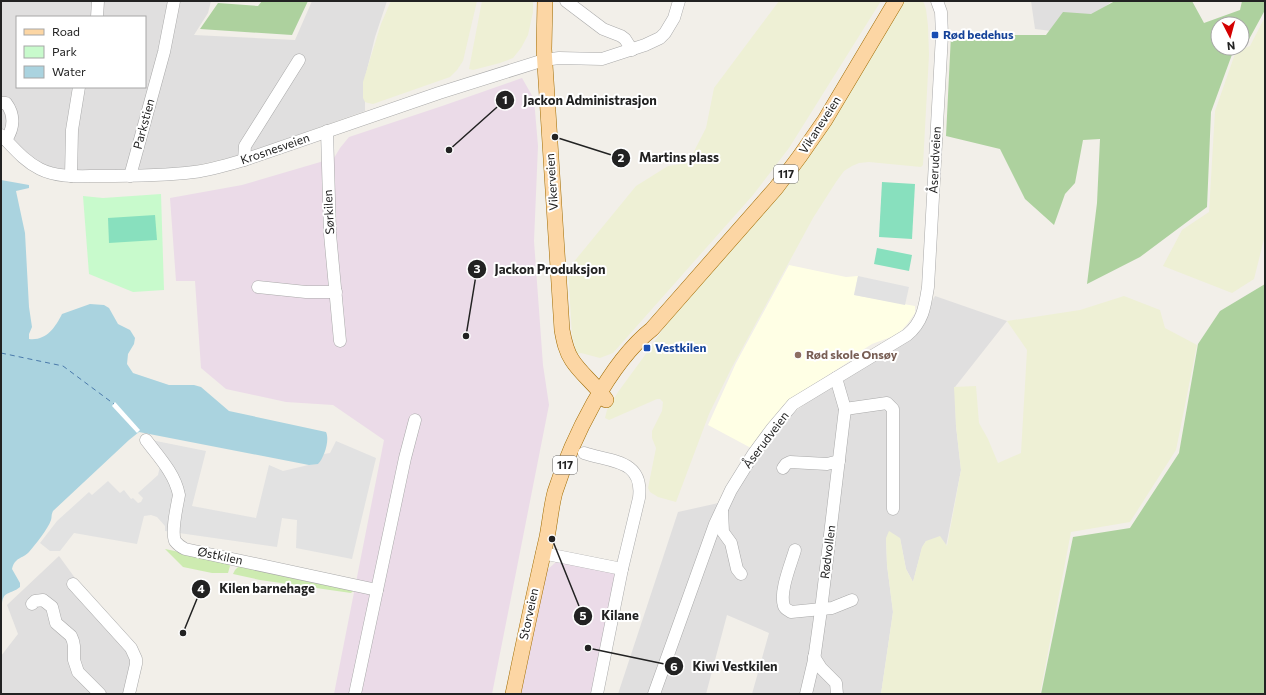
<svg xmlns="http://www.w3.org/2000/svg" width="1266" height="695" font-family="Commissioner,sans-serif">
<rect width="100%" height="100%" fill="#f2efe9"/>
<g fill="#e0dfdf" fill-rule="evenodd">
<path d="M1,1H211L208,13L194,35L295,40L312,1H387L375,37L365,78V111L241,155L167,172H62L32,161L1,128ZM17,17H145V87H17Z"/>
<polygon points="1031,1 1112,1 1084,24 1060,32 1035,29"/>
<polygon points="935,296 1007,321 955,387 956,426 961,470 946,546 926,541 922,548 913,582 906,569 900,538 886,538 887,565 893,612 881,694 752,694 769,633 727,615 706,694 618,694 678,512 732,500 764,446 788,417 826,388 913,336"/>
<polygon points="59,556 139,666 135,694 1,694 1,656 18,634 7,605"/>
</g>
<g fill="#ebdbe8">
<polygon points="522,78 534,99 538,146 534,241 543,365 549,405 492,694 334,694 384,440 333,405 286,402 226,389 201,368 195,281 176,281 170,198 242,185 334,158 340,148 349,137 445,105"/>
<polygon points="556,562 592,567 627,575 601,694 521,694 546,571"/>
</g>
<polygon fill="#ffffe5" points="789,265 846,277 858,276 854,295 915,306 915,313 908,323 901,331 891,337 872,344 861,351 853,359 789,400 782,407 751,448 708,425 736,363"/>
<g fill="#eef0d5">
<polygon points="391,1 477,1 463,61 457,70 450,77 373,104 368,103 365,102 363,98 363,82 381,24"/>
<polygon points="482,1 533,1 533,12 528,35 521,48 513,58 500,63 473,70 469,69"/>
<polygon points="779,1 881,1 789,148 753,195 613,353 600,358 581,353 577,354 572,335 568,269 636,186 668,166 688,163 706,128 714,88"/>
<polygon points="903,1 922,1 924,3 926,9 928,26 929,55 923,165 921,167 869,162 859,163 852,166 844,171 836,182 813,218 731,369 709,414 676,502 658,497 650,492 648,488 656,448 652,438 652,431 662,411 663,402 660,399 657,399 609,420 605,418 607,410 618,392 648,351 667,323 688,300"/>
<polygon points="1265,17 1265,235 1254,279 1232,293 1163,266 1182,230 1209,212 1215,111 1236,51 1250,46"/>
<polygon points="1124,296 1160,310 1165,328 1197,345 1176,450 1130,522 1071,532 1040,694 881,694 893,612 887,565 886,538 889,531 900,538 906,569 913,582 922,547 926,541 940,536 947,546 961,470 956,426 954,387 976,386 979,423 988,439 998,463 1021,453 1027,350 1007,321 1080,310"/>
</g>
<g fill="#cdebb0">
<polygon points="165,549 228,562 230,566 228,573 212,573 183,567"/>
<polygon points="241,564 355,589 351,593 260,580 233,574 235,570"/>
</g>
<g fill="#add19e">
<polygon points="262,1 308,1 292,35 200,29 218,3 258,6"/>
<polygon points="1115,1 1192,1 1204,23 1240,10 1242,1 1265,1 1265,10 1247,43 1242,46 1242,24 1218,24 1218,48 1236,48 1234,49 1211,112 1207,207 1140,257 1087,284 1097,203 1100,139 1083,140 1075,183 1065,194 1054,225 1025,199 1000,149 946,136 951,35 1046,35 1063,12 1091,14"/>
<polygon points="1265,284 1265,694 1041,694 1073,537 1130,528 1179,453 1198,344 1220,311"/>
</g>
<polygon fill="#c8facc" points="161,194 164,290 133,292 89,274 83,196 103,198"/>
<g fill="#88e0be">
<polygon points="882,182 915,184 912,239 879,237"/>
<polygon points="155,215 157,240 109,243 108,218"/>
<polygon points="877,248 912,255 909,271 874,264"/>
</g>
<g fill="#e2e2e2">
<polygon points="858,276 909,287 905,305 854,295"/>
<polygon points="151,440 206,451 192,506 256,518 269,465 283,471 317,463 324,454 330,453 336,441 376,458 352,559 296,548 297,520 282,518 277,547 165,531 165,526 157,517 151,515 144,516 137,544 74,533 60,551 50,551 40,543 57,521 89,492 92,495 108,481 120,493 124,490 131,499 133,498 138,503 141,502 143,498 138,493 158,475 160,466 146,451"/>
</g>
<path fill="#aad3df" d="M1,180L29,185V188L16,191L25,233L29,307L32,327L29,334V339C46,341 55,328 62,314L90,304L104,305L109,308L118,324L130,330L135,338L134,344L128,354L127,364L133,373L169,385H194L201,387L229,411L326,432C330,440 324,458 318,464L309,465L139,432L129,440L53,511C51,515 52,517 51,520C48,529 35,545 29,552C22,559 15,557 12,569L20,583V587C11,595 2,590 2,606L1,605Z"/>
<polygon fill="#fff" points="115,402 140,430 137,433 112,406"/>
<g fill="none" stroke-linecap="round" stroke-linejoin="round">
<polyline stroke="#4a7aab" stroke-width="1" stroke-dasharray="5 4" stroke-linecap="butt" points="1,353 63,366 114,404"/>
<g stroke="#a9a9a9" stroke-width="13">
<g id="minor">
<polyline points="566,1 603,29 621,36 625,39 632,50"/>
<polyline points="97,17 98,1"/>
<path d="M1,103H6C15,115 14,128 6,140"/>
<polyline points="327,131 330,234 340,341"/>
<path d="M1,135C13,147 24,161 40,169C58,178 80,176 99,176C131,176 162,176 194,172C211,170 227,165 244,160L439,93L544,60L559,58L602,59L645,45L660,38L665,33L674,18L679,1"/>
<polyline points="244,160 245,146 299,60"/>
<polyline points="71,176 72,130 79,87"/>
<polyline points="130,176 164,52 174,1"/>
<polyline points="258,287 306,292 336,292"/>
<polyline points="845,409 887,403 893,409 893,509"/>
<path d="M146,440C159,457 175,474 179,495C177,506 171,531 175,541C178,545 181,547 185,549L377,590"/>
<path d="M584,453C610,462 644,459 639,498L622,569L597,694"/>
<polyline points="783,468 786,464 790,462 827,464 839,461"/>
<polyline points="722,511 723,532 731,543 737,569 741,574"/>
<path d="M795,550C791,564 779,592 784,606C785,609 788,610 791,612L832,608L852,600"/>
<polyline points="542,553 622,569"/>
<polyline points="73,584 131,648 136,659 136,664 129,694"/>
<polyline points="32,604 35,601 43,600 52,607 56,623 71,636 73,641 74,646 74,660 78,672 100,694"/>
<polyline points="814,657 821,668 836,683 837,694"/>
<polyline points="355,694 405,458 415,420"/>
<path d="M654,694L715,524L731,490L754,453L771,430L793,404L907,335C923,322 925,306 928,287L942,35L941,12L937,1"/>
<polyline points="806,694 814,660 821,610 845,409 836,378"/>
</g>
</g>
<g stroke="#a06b00" stroke-width="16">
<g id="major">
<path d="M545,1L544,49L562,330C564,341 566,351 572,360C581,374 596,385 606,400"/>
<path d="M513,694C524,641 535,589 547,537C550,522 551,507 555,492C572,439 608,364 652,329L776,188L800,156L825,120L896,1"/>
</g>
</g>
<use href="#minor" stroke="#fff" stroke-width="12"/>
<use href="#major" stroke="#fcd6a4" stroke-width="15"/>
</g>
<g fill="#1a4fb4" stroke="#fff" stroke-width="1.5">
<rect x="931" y="31" width="8" height="8" rx="2"/>
<rect x="643" y="344" width="8" height="8" rx="2"/>
</g>
<circle fill="#8d6e63" stroke="#fff" stroke-width="1.5" cx="798" cy="355" r="4"/>
<g text-anchor="middle" stroke-width="4" stroke-linejoin="round" paint-order="stroke">
<g fill="#fff" stroke="#646464" stroke-width="1">
<rect x="774" y="165" width="24" height="18" rx="3"/>
<rect x="553" y="456" width="24" height="18" rx="3"/>
</g>
<g font-size="11" font-weight="bold" fill="#222">
<text x="786" y="178">117</text>
<text x="565" y="469">117</text>
</g>
<g font-size="12" font-weight="bold" fill="#164399" stroke="#fff" text-anchor="start">
<text x="943" y="39">Rød bedehus</text>
<text x="655" y="352">Vestkilen</text>
</g>
<g font-size="12" fill="#222" stroke="#fff">
<text transform="translate(144 124) rotate(-75)" y="4">Parkstien</text>
<text transform="translate(820 125) rotate(-57)" y="4">Vikaneveien</text>
<text transform="translate(275 149) rotate(-19)" y="4">Krosnesveien</text>
<text transform="translate(935 160) rotate(-87)" y="4">Åserudveien</text>
<text transform="translate(552 182) rotate(-94)" y="4">Vikerveien</text>
<text transform="translate(329 212) rotate(-93)" y="4">Sørkilen</text>
<text transform="translate(766 440) rotate(-53)" y="4">Åserudveien</text>
<text transform="translate(828 552) rotate(-83)" y="4">Rødvollen</text>
<text transform="translate(220 556) rotate(12)" y="4">Østkilen</text>
<text transform="translate(529 614) rotate(-78)" y="4">Storveien</text>
</g>
<g font-size="12" font-weight="bold" fill="#785e54" stroke="#fff" text-anchor="start">
<text x="806" y="359">Rød skole Onsøy</text>
</g>
</g>
<path fill="none" stroke="#222" stroke-width="1.5" d="M449 150L505 100M555 137L621 158M466 336L477 269M183 633L201 589M552 539L583 616M588 648L674 666"/>
<g fill="#222" stroke="#fff" stroke-width="1.5">
<circle cx="449" cy="150" r="4"/>
<circle cx="555" cy="137" r="4"/>
<circle cx="466" cy="336" r="4"/>
<circle cx="183" cy="633" r="4"/>
<circle cx="552" cy="539" r="4"/>
<circle cx="588" cy="648" r="4"/>
<circle cx="505" cy="100" r="10"/>
<circle cx="621" cy="158" r="10"/>
<circle cx="477" cy="269" r="10"/>
<circle cx="201" cy="589" r="10"/>
<circle cx="583" cy="616" r="10"/>
<circle cx="674" cy="666" r="10"/>
</g>
<g font-size="12" text-anchor="middle" font-weight="bold" fill="#fff">
<text x="505" y="104">1</text>
<text x="621" y="162">2</text>
<text x="477" y="273">3</text>
<text x="201" y="593">4</text>
<text x="583" y="620">5</text>
<text x="674" y="671">6</text>
</g>
<g font-size="13" text-anchor="middle" font-weight="bold" fill="#222" stroke="#fff" stroke-width="4" stroke-linejoin="round" paint-order="stroke">
<text x="590" y="105">Jackon Administrasjon</text>
<text x="679" y="162">Martins plass</text>
<text x="550" y="274">Jackon Produksjon</text>
<text x="267" y="593">Kilen barnehage</text>
<text x="620" y="620">Kilane</text>
<text x="735" y="671">Kiwi Vestkilen</text>
</g>
<rect width="1266" height="695" fill="none" stroke="#222222" stroke-width="4"/>
<rect x="16" y="16" width="130" height="72" fill="#ffffff" stroke="#a7a7a7"/>
<rect x="24" y="29" width="20" height="6" fill="#fcd6a4" stroke="#a7a7a7"/>
<text x="52" y="36" font-size="12" fill="#222222">Road</text>
<rect x="24" y="46" width="20" height="12" fill="#c8facc" stroke="#a7a7a7"/>
<text x="52" y="56" font-size="12" fill="#222222">Park</text>
<rect x="24" y="66" width="20" height="12" fill="#aad3df" stroke="#a7a7a7"/>
<text x="52" y="76" font-size="12" fill="#222222">Water</text>
<g transform="translate(1230 36) rotate(174)"><circle r="19" fill="#ffffff" stroke="#a7a7a7"/>
<path d="M0-3L7 15L0 10L-7 15Z" fill="#d40000"/>
<text y="-6" font-size="11" font-weight="bold" text-anchor="middle" fill="#222222">N</text>
</g>
</svg>
